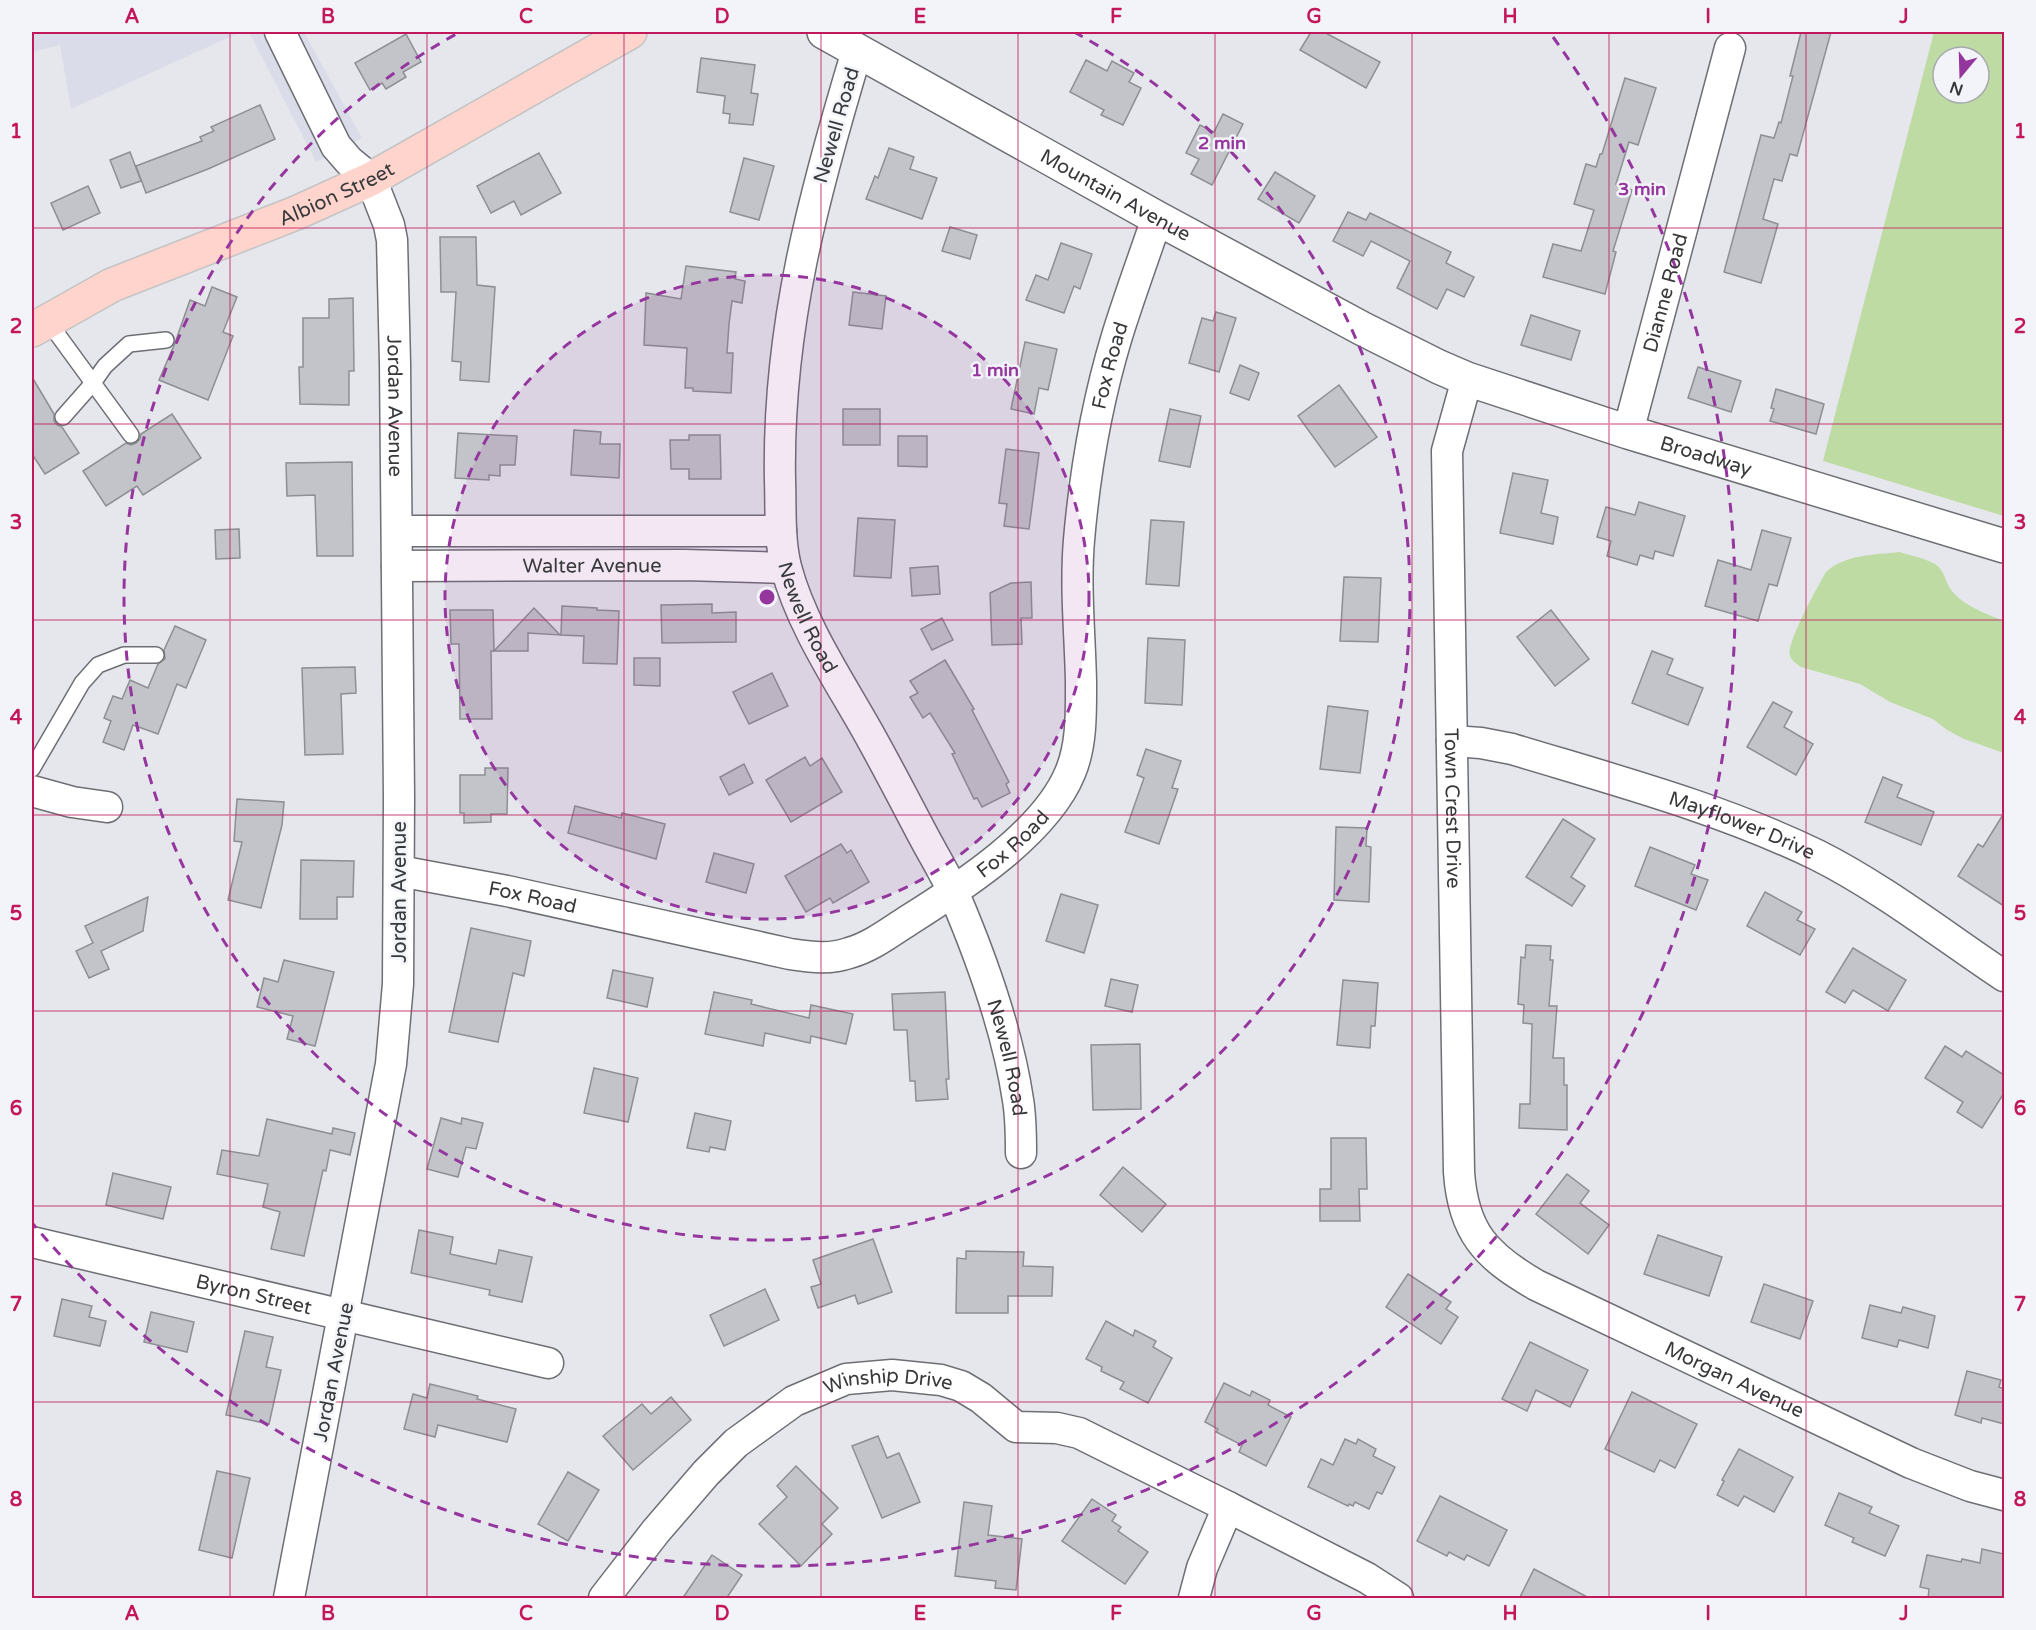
<svg xmlns="http://www.w3.org/2000/svg" width="2036" height="1630" font-family="'Varela Round',sans-serif">
<rect width="100%" height="100%" fill="#e5e7ec"/>
<g fill="#dadde9">
<polygon points="32,32 241,32 71,109 60,45 32,52"/>
<polygon points="249,32 304,32 362,138 316,162"/>
</g>
<g fill="#bfdba4" fill-rule="evenodd">
<path d="M1934,32H2004V516L1823,461ZM1943,57H1979V93H1943Z"/>
<path d="M1900,552C1911,556 1925,558 1935,564C1945,570 1945,583 1952,591C1964,606 1987,614 2004,621V753L1964,739L1947,730L1933,719L1890,702L1860,684L1801,667C1797,664 1792,661 1790,656C1786,643 1818,586 1826,572C1846,554 1874,555 1900,552Z"/>
</g>
<g fill="#c2c4c9" stroke="#8d8f93" stroke-width="1.5">
<polygon points="1311,32 1324,32 1380,62 1366,88 1300,50"/>
<polygon points="1801,32 1831,32 1797,156 1790,154 1782,181 1774,179 1763,219 1778,224 1761,283 1724,272 1761,135 1774,138 1779,122 1781,123 1793,76 1790,76"/>
<polygon points="406,34 421,62 403,72 406,77 386,89 382,83 370,90 355,63"/>
<polygon points="701,58 755,65 751,93 758,94 753,125 729,123 730,114 723,113 725,96 697,92"/>
<polygon points="1086,60 1107,71 1112,61 1134,73 1129,82 1141,88 1123,125 1101,115 1104,110 1070,92"/>
<polygon points="1625,78 1656,88 1638,145 1629,142 1616,184 1632,190 1613,251 1616,252 1605,294 1543,277 1553,244 1581,251 1594,210 1574,204 1586,164 1596,167 1600,154 1602,154"/>
<polygon points="260,105 275,139 208,169 146,193 136,166 202,141 200,137 214,131 211,127"/>
<polygon points="1223,114 1243,124 1212,185 1191,174 1199,159 1186,153 1200,125 1214,132"/>
<polygon points="889,148 914,157 910,169 937,178 922,219 866,199 875,176 878,178"/>
<polygon points="130,152 141,181 121,188 110,160"/>
<polygon points="539,153 561,193 521,215 514,201 491,213 477,186"/>
<polygon points="744,158 774,166 759,220 730,212"/>
<polygon points="1275,172 1315,196 1299,223 1258,199"/>
<polygon points="88,186 100,213 63,230 51,203"/>
<polygon points="1348,212 1366,220 1370,213 1451,252 1446,263 1474,277 1464,297 1447,289 1437,309 1397,288 1410,261 1371,241 1363,256 1333,241"/>
<polygon points="950,227 977,235 970,259 942,251"/>
<polygon points="440,237 476,237 477,285 495,287 489,382 460,380 461,362 452,361 456,292 441,292"/>
<polygon points="1061,243 1092,254 1080,289 1074,286 1064,313 1026,300 1036,275 1048,280"/>
<polygon points="686,266 736,272 735,279 745,281 742,303 732,301 729,324 727,353 733,353 731,393 693,391 693,388 685,388 687,348 644,345 646,293 681,299"/>
<polygon points="212,287 237,297 223,332 233,336 208,400 159,380 175,343 190,300 205,306"/>
<polygon points="853,292 886,296 882,329 849,325"/>
<polygon points="353,298 354,371 349,371 349,405 300,404 299,367 303,367 303,318 329,318 329,299"/>
<polygon points="1216,312 1236,318 1219,372 1189,363 1202,318 1213,321"/>
<polygon points="1531,315 1580,331 1571,360 1521,345"/>
<polygon points="1025,342 1057,349 1048,390 1039,388 1034,414 1011,409"/>
<polygon points="1240,365 1259,373 1249,400 1230,393"/>
<polygon points="1698,367 1741,381 1731,412 1688,398"/>
<polygon points="32,377 54,414 54,421 57,425 62,427 79,453 45,474 32,454"/>
<polygon points="1339,385 1377,437 1335,467 1298,416"/>
<polygon points="1776,389 1824,404 1816,434 1770,421 1774,409 1771,408"/>
<rect x="843" y="409" width="37" height="36"/>
<polygon points="1170,409 1201,416 1190,467 1159,461"/>
<polygon points="172,414 201,458 143,495 137,486 106,506 83,471 126,443 131,445 136,443 140,439 141,434"/>
<polygon points="574,430 601,432 600,444 620,444 619,478 571,475"/>
<polygon points="458,433 517,436 515,465 500,465 500,476 489,475 489,480 455,478"/>
<polygon points="689,435 720,435 721,479 689,479 689,469 671,469 670,440 689,440"/>
<polygon points="898,436 927,436 927,467 898,466"/>
<polygon points="1006,449 1039,453 1029,529 1004,526 1007,504 999,503"/>
<polygon points="352,462 353,556 317,556 315,495 287,496 286,463"/>
<polygon points="1513,473 1548,480 1541,513 1558,517 1553,544 1500,533"/>
<polygon points="1639,502 1685,516 1673,556 1655,551 1653,559 1640,555 1637,565 1607,556 1611,541 1597,537 1606,507 1635,515"/>
<polygon points="858,518 895,520 891,578 854,576"/>
<polygon points="1151,520 1184,522 1179,586 1146,584"/>
<polygon points="239,529 240,558 216,559 215,530"/>
<polygon points="1762,530 1791,538 1777,586 1769,584 1758,621 1705,606 1718,560 1751,570"/>
<polygon points="938,566 940,594 912,596 910,568"/>
<polygon points="1344,577 1381,578 1378,642 1340,641"/>
<polygon points="1031,582 1032,618 1021,618 1022,644 992,645 990,593 1011,583"/>
<polygon points="712,604 712,613 736,612 736,642 662,643 661,605"/>
<polygon points="562,606 597,608 597,610 619,611 617,664 583,663 584,636 561,635"/>
<polygon points="534,608 560,635 528,633 528,651 491,651 492,719 460,719 459,644 451,644 450,610 493,610 494,651"/>
<polygon points="1551,610 1589,659 1555,686 1517,637"/>
<polygon points="942,618 953,640 932,650 921,629"/>
<polygon points="175,626 206,640 186,688 177,684 158,734 133,725 124,750 103,742 111,721 104,718 113,696 122,699 130,680 148,688 158,664 165,659 164,650"/>
<polygon points="1148,638 1185,640 1182,705 1145,703"/>
<polygon points="1652,651 1673,659 1667,674 1703,688 1688,725 1632,703"/>
<polygon points="634,658 660,658 660,686 634,685"/>
<polygon points="945,660 974,709 972,710 1009,782 1006,784 1010,793 982,807 977,798 974,799 952,754 955,753 930,713 923,718 910,697 918,693 910,681"/>
<polygon points="355,667 356,693 341,694 343,754 305,755 302,668"/>
<polygon points="772,673 788,706 749,724 733,692"/>
<polygon points="1773,702 1792,712 1784,727 1813,744 1796,775 1747,747"/>
<polygon points="1328,706 1368,711 1360,773 1320,769"/>
<polygon points="1146,749 1181,761 1172,788 1178,789 1159,844 1125,832 1144,778 1137,775"/>
<polygon points="805,757 810,766 822,758 842,792 791,822 766,780"/>
<polygon points="744,764 753,783 729,795 720,777"/>
<polygon points="485,768 508,768 507,814 491,814 491,822 464,823 464,813 460,813 460,775 485,775"/>
<polygon points="1883,777 1902,785 1897,797 1934,812 1921,845 1865,822"/>
<polygon points="237,799 284,802 282,825 261,908 228,900 242,842 234,841"/>
<polygon points="575,806 621,818 622,813 665,824 656,859 568,833"/>
<polygon points="2004,813 2004,906 1958,876 1978,844 1983,847"/>
<polygon points="1563,819 1595,839 1571,877 1585,886 1572,906 1526,877"/>
<polygon points="1336,827 1367,828 1366,846 1371,847 1369,902 1334,900"/>
<polygon points="841,844 847,853 851,850 869,882 833,903 830,898 806,912 785,876"/>
<polygon points="1650,847 1695,865 1691,874 1708,880 1696,910 1635,886"/>
<polygon points="714,853 754,864 746,893 706,882"/>
<polygon points="301,860 354,861 353,897 337,897 337,919 300,919"/>
<polygon points="1765,892 1802,912 1797,920 1815,929 1800,955 1747,926"/>
<polygon points="1061,894 1098,905 1084,953 1046,941"/>
<polygon points="148,897 143,931 101,951 109,969 89,978 76,951 93,943 85,926"/>
<polygon points="471,928 531,941 524,976 513,973 498,1042 449,1032"/>
<polygon points="1526,945 1551,946 1550,960 1553,960 1549,1006 1557,1006 1553,1058 1564,1058 1564,1085 1567,1085 1567,1130 1519,1128 1520,1104 1530,1104 1532,1024 1523,1023 1524,1005 1518,1004 1521,957 1525,958"/>
<polygon points="1853,948 1906,980 1888,1011 1853,990 1845,1003 1826,992"/>
<polygon points="284,960 334,972 315,1046 287,1039 293,1016 257,1007 264,978 278,982"/>
<polygon points="613,970 653,978 647,1007 607,998"/>
<polygon points="1111,979 1138,985 1132,1012 1105,1006"/>
<polygon points="1343,980 1378,983 1375,1026 1371,1026 1370,1048 1337,1045"/>
<polygon points="714,992 752,1000 751,1004 809,1018 811,1005 853,1014 846,1044 811,1036 810,1043 765,1033 763,1046 705,1034"/>
<polygon points="945,992 949,1079 946,1079 948,1099 916,1101 915,1081 910,1081 907,1030 894,1030 892,994"/>
<polygon points="1140,1044 1141,1109 1093,1110 1091,1045"/>
<polygon points="1945,1046 1962,1057 1966,1051 2004,1075 2004,1093 1982,1128 1957,1112 1963,1102 1925,1078"/>
<polygon points="594,1068 638,1078 628,1122 584,1113"/>
<polygon points="695,1113 731,1121 725,1150 710,1147 709,1152 687,1148"/>
<polygon points="441,1118 461,1124 462,1118 483,1123 476,1149 466,1147 458,1177 427,1169"/>
<polygon points="267,1119 332,1134 333,1128 355,1133 350,1155 330,1150 326,1171 323,1170 304,1256 271,1249 280,1212 263,1207 268,1184 217,1174 222,1150 259,1156"/>
<polygon points="1331,1138 1366,1138 1367,1189 1359,1189 1360,1221 1320,1221 1320,1189 1331,1189"/>
<polygon points="1123,1167 1166,1204 1142,1232 1100,1195"/>
<polygon points="113,1173 171,1187 163,1219 106,1205"/>
<polygon points="1567,1174 1589,1191 1580,1203 1609,1225 1588,1254 1536,1214"/>
<polygon points="419,1230 453,1237 450,1254 496,1264 499,1250 532,1257 522,1302 489,1295 490,1290 411,1273"/>
<polygon points="1658,1235 1722,1257 1709,1296 1644,1274"/>
<polygon points="873,1239 892,1292 858,1304 855,1295 818,1308 811,1287 821,1284 813,1260"/>
<polygon points="966,1251 1024,1252 1023,1266 1053,1267 1052,1296 1008,1296 1008,1313 956,1313 957,1258 966,1259"/>
<polygon points="1408,1274 1451,1302 1446,1309 1458,1317 1441,1344 1386,1307"/>
<polygon points="1764,1284 1813,1301 1800,1339 1751,1322"/>
<polygon points="765,1289 779,1320 724,1346 710,1315"/>
<polygon points="62,1299 92,1306 89,1317 106,1321 100,1346 54,1336"/>
<polygon points="1870,1305 1901,1313 1903,1307 1935,1316 1928,1348 1899,1340 1897,1347 1862,1338"/>
<polygon points="151,1312 194,1322 187,1352 144,1342"/>
<polygon points="1106,1321 1133,1336 1135,1330 1156,1341 1153,1347 1172,1358 1148,1403 1120,1389 1124,1382 1101,1371 1102,1367 1086,1359"/>
<polygon points="245,1331 273,1337 266,1367 281,1370 269,1424 226,1415"/>
<polygon points="1530,1342 1588,1370 1570,1407 1536,1390 1527,1411 1502,1399"/>
<polygon points="1967,1371 2001,1380 1999,1387 2004,1389 2004,1424 1982,1418 1981,1423 1955,1415"/>
<polygon points="1224,1383 1250,1396 1252,1391 1270,1400 1268,1405 1291,1417 1266,1466 1239,1452 1242,1445 1216,1432 1218,1429 1205,1422"/>
<polygon points="430,1384 478,1396 477,1399 516,1409 507,1442 438,1425 435,1437 404,1429 413,1394 427,1398"/>
<polygon points="1632,1392 1697,1424 1675,1468 1660,1460 1654,1472 1605,1449"/>
<polygon points="671,1397 691,1420 633,1470 603,1436 642,1404 651,1414"/>
<polygon points="878,1436 887,1458 899,1453 920,1502 882,1518 852,1446"/>
<polygon points="1345,1439 1356,1444 1358,1439 1376,1449 1373,1456 1395,1467 1382,1494 1377,1492 1369,1509 1355,1502 1353,1506 1349,1504 1348,1506 1308,1487 1321,1459 1333,1465"/>
<polygon points="1739,1449 1793,1477 1774,1512 1744,1496 1738,1506 1717,1495 1724,1481 1722,1480"/>
<polygon points="796,1466 838,1508 822,1524 832,1534 801,1566 759,1524 787,1497 777,1486"/>
<polygon points="217,1471 250,1478 232,1558 199,1550"/>
<polygon points="568,1472 599,1490 568,1541 538,1524"/>
<polygon points="1839,1493 1872,1507 1869,1513 1899,1526 1885,1556 1852,1542 1854,1538 1825,1525"/>
<polygon points="1440,1496 1507,1530 1489,1566 1467,1555 1464,1560 1449,1552 1447,1556 1417,1541"/>
<polygon points="1092,1499 1116,1515 1112,1521 1121,1527 1118,1531 1148,1552 1125,1584 1062,1541"/>
<polygon points="964,1502 992,1506 988,1535 1022,1539 1016,1590 995,1588 996,1581 955,1576"/>
<polygon points="1982,1549 2004,1554 2004,1599 1928,1599 1929,1589 1920,1587 1927,1555 1961,1562 1962,1559 1980,1563"/>
<polygon points="712,1555 742,1575 726,1599 682,1599"/>
<polygon points="1534,1569 1591,1599 1519,1599"/>
</g>
<g fill="none" stroke-linecap="round" stroke-linejoin="round">
<g stroke="#6e6f74" stroke-width="18">
<g id="lane">
<polyline points="47,320 131,435"/>
<polyline points="63,417 93,383 105,366 129,344 166,340"/>
<polyline points="32,769 82,683 98,665 124,655 156,655"/>
</g>
</g>
<g stroke="#6e6f74" stroke-width="33">
<g id="street">
<path id="s1" d="M280,32L336,146L349,161L371,179L389,225L392,240L395,363L399,798L398,984L391,1064L289,1598"/>
<path id="s2" d="M857,51C814,194 777,329 780,480C781,509 779,539 786,567C801,625 840,682 869,734C888,768 906,803 924,837C934,856 946,875 954,894C981,957 1008,1033 1018,1100C1021,1118 1021,1135 1021,1153"/>
<path id="s3" d="M1467,379L1447,451L1459,1172C1463,1232 1486,1256 1536,1285L1911,1463L1970,1486L2004,1495"/>
<path id="s4" d="M1628,432L1730,48"/>
<polyline points="397,531 781,531"/>
<path id="s5" d="M397,566L684,565L786,568"/>
<path id="s6" d="M1452,741L1481,743L1512,749C1614,780 1720,808 1817,855C1881,887 1944,936 2004,976"/>
<polyline points="32,791 72,802 107,807"/>
<path id="s7" d="M399,871L507,891L790,954C811,957 829,960 849,953C871,947 890,932 909,920C963,886 1045,833 1070,773C1082,745 1081,712 1081,682C1080,635 1075,587 1079,540C1085,471 1097,402 1117,336C1129,297 1144,257 1157,218"/>
<path id="s8" d="M32,1242L548,1363"/>
<polyline points="1228,1507 1367,1578 1398,1598"/>
<path id="s9" d="M604,1598L656,1531L706,1473L736,1443L794,1401L846,1379L892,1375L941,1380L961,1386L981,1398L1016,1427L1057,1428L1079,1433L1228,1507L1202,1568L1194,1598"/>
</g>
</g>
<g stroke="#6e6f74" stroke-width="36">
<g id="secondary">
<path id="s10" d="M824,32L1157,218L1363,329L1439,367L1467,379L1628,432L2004,546"/>
</g>
</g>
<g stroke="#c3c4c4" stroke-width="36">
<g id="primary">
<path id="s11" d="M32,330L112,285L296,213L371,179L630,32"/>
</g>
</g>
<use href="#lane" stroke="#fff" stroke-width="15"/>
<use href="#street" stroke="#fff" stroke-width="30"/>
<use href="#secondary" stroke="#fff" stroke-width="33"/>
<use href="#primary" stroke="#fed4cd" stroke-width="33"/>
</g>
<path fill="none" stroke="#c2185b" stroke-width="1.5" stroke-opacity="0.55" d="M230,32V1598M427,32V1598M624,32V1598M821,32V1598M1018,32V1598M1215,32V1598M1412,32V1598M1609,32V1598M1806,32V1598M32,228H2004M32,424H2004M32,620H2004M32,815H2004M32,1011H2004M32,1206H2004M32,1402H2004"/>
<circle cx="767" cy="597" r="322" fill="#95369e" fill-opacity=".12"/>
<g fill="none" stroke="#95369e" stroke-width="3" stroke-dasharray="10 8">
<circle cx="767" cy="597" r="322"/>
<path d="M1074 32A643 643 0 1 1 460 32"/>
<path d="M1553 37A965 965 0 0 1 33 1224"/>
</g>
<g text-anchor="middle" stroke-width="5" stroke-linejoin="round" paint-order="stroke">
<g font-size="20" fill="#38393b" stroke="#f3f4fa">
<text transform="translate(836 125) rotate(-74)" y="7">Newell Road</text>
<text dy="7" stroke="none"><textPath href="#s11" startOffset="334">Albion Street</textPath></text>
<text dy="7" stroke="none"><textPath href="#s10" startOffset="334">Mountain Avenue</textPath></text>
<text dy="7" stroke="none"><textPath href="#s4" startOffset="144">Dianne Road</textPath></text>
<text dy="7" stroke="none"><textPath href="#s7" startOffset="1161">Fox Road</textPath></text>
<text dy="7" stroke="none"><textPath href="#s1" startOffset="406">Jordan Avenue</textPath></text>
<text dy="7" stroke="none"><textPath href="#s10" startOffset="982">Broadway</textPath></text>
<text dy="7" stroke="none"><textPath href="#s5" startOffset="195">Walter Avenue</textPath></text>
<text dy="7" stroke="none"><textPath href="#s2" startOffset="580">Newell Road</textPath></text>
<text dy="7" stroke="none"><textPath href="#s3" startOffset="432">Town Crest Drive</textPath></text>
<text dy="7" stroke="none"><textPath href="#s6" startOffset="303">Mayflower Drive</textPath></text>
<text dy="7" stroke="none"><textPath href="#s7" startOffset="657">Fox Road</textPath></text>
<text transform="translate(399 892) rotate(-90)" y="7">Jordan Avenue</text>
<text dy="7" stroke="none"><textPath href="#s7" startOffset="136">Fox Road</textPath></text>
<text dy="7" stroke="none"><textPath href="#s2" startOffset="1066">Newell Road</textPath></text>
<text dy="7" stroke="none"><textPath href="#s8" startOffset="228">Byron Street</textPath></text>
<text transform="translate(333 1372) rotate(-79)" y="7">Jordan Avenue</text>
<text dy="7" stroke="none"><textPath href="#s3" startOffset="1160">Morgan Avenue</textPath></text>
<text dy="7" stroke="none"><textPath href="#s9" startOffset="374">Winship Drive</textPath></text>
</g>
</g>
<circle cx="767" cy="597" r="9" fill="#95369e" stroke="#f3f4fa" stroke-width="3"/>
<g font-size="18" text-anchor="middle" font-weight="bold" fill="#95369e" stroke="#f3f4fa" stroke-width="5" stroke-linejoin="round" paint-order="stroke">
<text x="1222" y="149">2 min</text>
<text x="1642" y="195">3 min</text>
<text x="995" y="376">1 min</text>
</g>
<rect width="2036" height="1630" fill="none" stroke="#f3f4fa" stroke-width="66"/>
<g transform="translate(1961 75) rotate(199)"><circle r="28" fill="#f3f4fa" stroke="#a8a9ae" stroke-width="1.5"/>
<path d="M0-4.5L10 22L0 15L-10 22Z" fill="#95369e"/>
<text y="-9" font-size="16" font-weight="bold" text-anchor="middle" fill="#38393b">N</text>
</g>
<rect x="33" y="33" width="1970" height="1564" fill="none" stroke="#c2185b" stroke-width="2"/>
<g font-size="20" text-anchor="middle" font-weight="bold" fill="#c2185b">
<text x="132" y="23">A</text>
<text x="328" y="23">B</text>
<text x="526" y="23">C</text>
<text x="722" y="23">D</text>
<text x="920" y="23">E</text>
<text x="1116" y="23">F</text>
<text x="1314" y="23">G</text>
<text x="1510" y="23">H</text>
<text x="1708" y="23">I</text>
<text x="1904" y="23">J</text>
<text x="16" y="138">1</text>
<text x="2020" y="138">1</text>
<text x="16" y="333">2</text>
<text x="2020" y="333">2</text>
<text x="16" y="529">3</text>
<text x="2020" y="529">3</text>
<text x="16" y="724">4</text>
<text x="2020" y="724">4</text>
<text x="16" y="920">5</text>
<text x="2020" y="920">5</text>
<text x="16" y="1115">6</text>
<text x="2020" y="1115">6</text>
<text x="16" y="1311">7</text>
<text x="2020" y="1311">7</text>
<text x="16" y="1506">8</text>
<text x="2020" y="1506">8</text>
<text x="132" y="1620">A</text>
<text x="328" y="1620">B</text>
<text x="526" y="1620">C</text>
<text x="722" y="1620">D</text>
<text x="920" y="1620">E</text>
<text x="1116" y="1620">F</text>
<text x="1314" y="1620">G</text>
<text x="1510" y="1620">H</text>
<text x="1708" y="1620">I</text>
<text x="1904" y="1620">J</text>
</g>
</svg>
